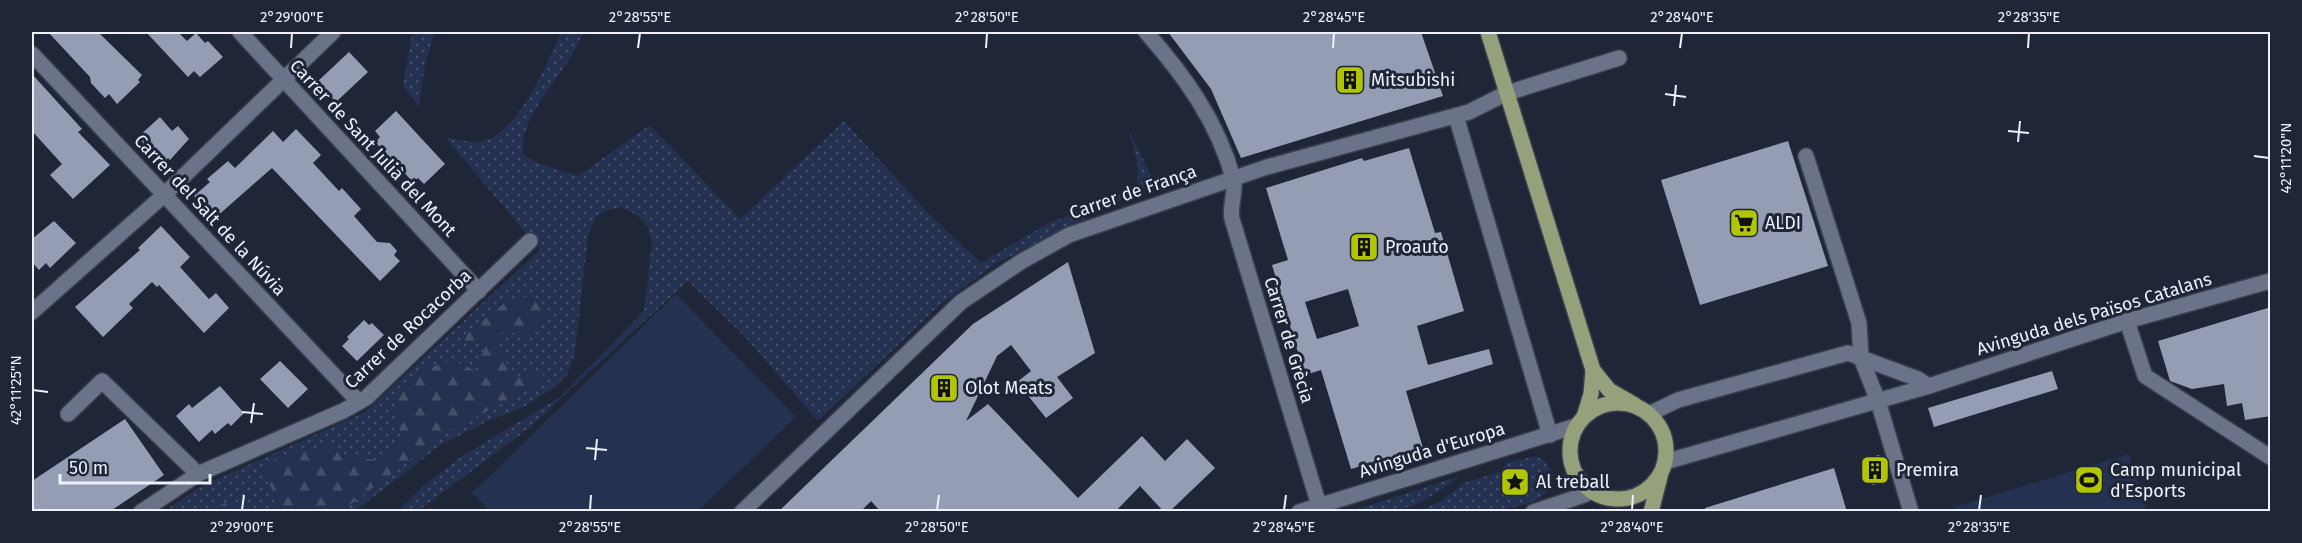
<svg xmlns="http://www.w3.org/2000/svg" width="2302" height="543" font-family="'Fira Sans',sans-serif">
<defs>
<pattern id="grass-dots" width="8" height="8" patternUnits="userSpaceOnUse" patternTransform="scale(1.5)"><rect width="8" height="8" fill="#253150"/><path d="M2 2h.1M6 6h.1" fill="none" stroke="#454f6a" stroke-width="1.8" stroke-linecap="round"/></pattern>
<pattern id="forest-firs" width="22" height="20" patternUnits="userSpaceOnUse" patternTransform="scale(1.5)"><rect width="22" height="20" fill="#253150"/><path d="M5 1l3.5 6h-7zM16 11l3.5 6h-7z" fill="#454f6a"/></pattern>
</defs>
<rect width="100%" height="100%" fill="#1f2637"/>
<g fill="url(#grass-dots)">
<polygon points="412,32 435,32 425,65 419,106 403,87"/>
<path d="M561,32H583C570,72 515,116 524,155L535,162L578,176L650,125L740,219L844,121L929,214L981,263L1047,224L1137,188L1138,167L1130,133L1155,183L995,264L941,304L818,421L745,337L688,281L529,428L418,511H398L423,486L461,457L560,397L644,311L652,242L647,226L637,215L621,207L605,211L595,218L588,236L575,353L567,375L556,386L524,407L488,421L441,445L355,511L163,512L198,488L365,412L540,250L445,137C457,139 475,145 487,140C521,127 547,63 561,32Z"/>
<path d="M1535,456L1546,461L1551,471L1549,490C1523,517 1456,512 1421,511L1442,500L1464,483L1502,471L1506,463Z"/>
<path d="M1460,476C1413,510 1410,512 1351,511Z"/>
</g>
<g fill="url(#forest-firs)">
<path d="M529,297L543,304L546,315L539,332L525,334L502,332L496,338V348L516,376L541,373L548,379L444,434L342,511H270C281,499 271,488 265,476L267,466L277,457L328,445L338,447L346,456L377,460L394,448L401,435L394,407L398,397L418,375L430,367L454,361L478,372L480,357L485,350L478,343L465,342L466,334L511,298Z"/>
<polygon points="232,502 243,503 256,511 213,511 222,504"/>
</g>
<g fill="#253150">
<polygon points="676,294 796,417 698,511 490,511 472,493"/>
<polygon points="2129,454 2147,511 1956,511 1954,507"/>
</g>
<g fill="#949db4" fill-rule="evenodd">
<polygon points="48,32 98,32 142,75 138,80 140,82 117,104 109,94 105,98 91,83 90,77"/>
<polygon points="146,32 178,32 187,41 196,33 205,43 208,41 223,57 200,77 194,71 188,77"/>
<polygon points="1168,32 1421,32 1443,96 1241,158 1211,89"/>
<polygon points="349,52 368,72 336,102 317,82"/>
<polygon points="32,74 82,129 78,132 110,165 73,199 50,175 62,164 32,131"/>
<polygon points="396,111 445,164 424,184 418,178 413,182 375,142 380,137 375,131"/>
<polygon points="160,117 172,131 178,126 189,139 170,160 168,158 162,164 138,137"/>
<polygon points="296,129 321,155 313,163 339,191 342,188 361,209 354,216 377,242 390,243 397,251 394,255 400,261 380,281 272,168 215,218 194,196 210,182 207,179 228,161 235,168 273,131 283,142"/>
<polygon points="1788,141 1828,266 1700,305 1661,180"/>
<path d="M1409,148L1435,233L1441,232L1464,311L1417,326L1428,365L1489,349L1493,364L1406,391L1423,448L1351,469L1321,370L1305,375L1296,346L1272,265L1288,260L1266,188L1362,158L1364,161ZM1348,289L1359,326L1317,339L1305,302Z"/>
<polygon points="54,221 76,243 50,268 46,263 39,270 32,262 32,239"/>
<polygon points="161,226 190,257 180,267 209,299 216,293 229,308 204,333 159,285 157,287 152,282 129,304 133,308 103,337 75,307 140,250 138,248"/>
<polygon points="1068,262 1095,353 1057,377 1073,398 1046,418 1017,382 1031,371 1011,345 997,356 966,421 988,404 1078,498 1142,436 1165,461 1187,439 1215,468 1169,512 1164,512 1140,486 1115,512 881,512 871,501 860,512 778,512 973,324"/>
<polygon points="2271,307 2271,416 2245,420 2242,403 2227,406 2224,384 2192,389 2170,381 2158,341"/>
<polygon points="364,320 369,325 372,323 384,335 357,361 342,346 349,339 347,337"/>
<polygon points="280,361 308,389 288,408 260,379"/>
<polygon points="2052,371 2058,389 1934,427 1928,408"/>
<polygon points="220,386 244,413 231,426 228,423 215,434 212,430 199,442 176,416 189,404 192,408"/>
<polygon points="125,419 164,475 109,512 32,512 32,481"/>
<polygon points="1879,455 1887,481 1872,485 1863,459"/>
<polygon points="1834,468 1847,512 1705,512 1705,508"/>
</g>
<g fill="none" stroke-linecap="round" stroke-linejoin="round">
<g stroke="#3b404f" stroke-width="18">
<g id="minor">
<polyline points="240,32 479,291"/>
<path d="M1146,32C1184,75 1218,122 1233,178C1237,192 1229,205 1232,219L1321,512"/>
<polyline points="32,54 359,402"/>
<polyline points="1456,116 1550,435"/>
<polyline points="1806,156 1859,323 1861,358 1878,401 1911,512"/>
<polyline points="32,312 164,195 333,32"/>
<polyline points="2127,321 2145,376 2270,457"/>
<polyline points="68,414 102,381 198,474"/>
<polyline points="1649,414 1678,400 1848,353 1918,379 1929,386"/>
<polyline points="1665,462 1929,386 2127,321 2270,281"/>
<polyline points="141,512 198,474 343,411 366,398 530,241"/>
<polyline points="742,512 961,302 1022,261 1069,235 1267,167 1469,112 1507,93 1619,58"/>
<polyline points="1299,512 1576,426"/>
<polyline points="1533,512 1584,495 1590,491"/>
</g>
</g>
<g stroke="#3b404f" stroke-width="18">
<g id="major">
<polyline points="1488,32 1593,370 1609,390 1635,405"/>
<circle cx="1618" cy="451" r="48"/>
<polyline points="1584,417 1591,394 1593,370"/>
<polyline points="1651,512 1660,477"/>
</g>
</g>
<use href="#minor" stroke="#6a7388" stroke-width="15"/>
<use href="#major" stroke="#95a17b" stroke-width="15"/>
</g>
<path fill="none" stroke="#ecf1fd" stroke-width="2" d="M291,48L292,33M638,48L640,33M986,48L987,33M1333,48L1334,33M1680,48L1682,33M2028,48L2029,33M1665,94L1686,97M1674,106L1676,85M2008,131L2029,133M2018,142L2020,121M2254,156L2269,158M33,390L48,392M242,412L263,414M251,423L254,403M586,448L607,450M595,460L597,439M242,510L244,495M590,510L591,495M937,510L939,495M1284,510L1286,495M1632,510L1633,495M1979,510L1981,495"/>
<defs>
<g id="building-square" transform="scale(1.5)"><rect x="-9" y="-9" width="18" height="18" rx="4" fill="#b0c503" stroke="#1f2637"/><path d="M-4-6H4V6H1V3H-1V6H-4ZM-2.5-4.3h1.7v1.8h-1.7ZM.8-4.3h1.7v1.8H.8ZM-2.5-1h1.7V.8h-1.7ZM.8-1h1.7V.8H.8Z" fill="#111"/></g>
<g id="supermarket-square" transform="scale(1.5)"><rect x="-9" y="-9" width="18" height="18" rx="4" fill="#b0c503" stroke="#1f2637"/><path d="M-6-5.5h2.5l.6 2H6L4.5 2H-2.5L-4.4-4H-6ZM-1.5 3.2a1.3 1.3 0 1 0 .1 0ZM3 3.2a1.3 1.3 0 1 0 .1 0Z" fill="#111"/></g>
<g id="stadium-square" transform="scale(1.5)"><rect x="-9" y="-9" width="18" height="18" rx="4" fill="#b0c503" stroke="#1f2637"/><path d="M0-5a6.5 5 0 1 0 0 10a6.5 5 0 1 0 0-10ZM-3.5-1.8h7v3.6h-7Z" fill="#111"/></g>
<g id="sight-square" transform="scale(1.5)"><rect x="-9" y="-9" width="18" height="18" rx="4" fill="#b0c503" stroke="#1f2637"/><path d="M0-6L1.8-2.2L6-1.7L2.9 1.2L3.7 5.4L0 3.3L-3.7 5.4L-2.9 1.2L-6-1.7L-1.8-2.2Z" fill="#111"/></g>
</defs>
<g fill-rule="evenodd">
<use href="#building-square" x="1350" y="80"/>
<use href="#supermarket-square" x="1744" y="223"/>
<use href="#building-square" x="1364" y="247"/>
<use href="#building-square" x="944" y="388"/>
<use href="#building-square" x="1875" y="470"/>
<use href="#stadium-square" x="2089" y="480"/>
<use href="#sight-square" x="1515" y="482"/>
</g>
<g text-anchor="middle" stroke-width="6" stroke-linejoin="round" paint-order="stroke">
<g font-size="18" fill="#ecf1fd" stroke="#1f2637" text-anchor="start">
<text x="1371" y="86">Mitsubishi</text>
<text x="1765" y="229">ALDI</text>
<text x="1385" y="253">Proauto</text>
<text x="965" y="394">Olot Meats</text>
<text x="1896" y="476">Premira</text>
<text x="2110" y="476">Camp municipal<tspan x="2110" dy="21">d'Esports</tspan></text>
<text x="1536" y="488">Al treball</text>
</g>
<g font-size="18" fill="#ecf1fd" stroke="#1f2637">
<text transform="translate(373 148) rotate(47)" y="6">Carrer de Sant Julià del Mont</text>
<text transform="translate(1133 192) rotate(-19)" y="6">Carrer de França</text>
<text transform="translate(210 215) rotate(47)" y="6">Carrer del Salt de la Núvia</text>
<text transform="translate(2094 314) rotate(-17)" y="6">Avinguda dels Països Catalans</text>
<text transform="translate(408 329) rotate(-43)" y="6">Carrer de Rocacorba</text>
<text transform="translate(1289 340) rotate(73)" y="6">Carrer de Grècia</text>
<text transform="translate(1432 450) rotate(-17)" y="6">Avinguda d'Europa</text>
</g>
</g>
<rect width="2302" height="543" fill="none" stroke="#1f2637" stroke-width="66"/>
<path d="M60 474v9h150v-9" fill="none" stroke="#ecf1fd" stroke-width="3"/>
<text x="69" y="474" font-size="18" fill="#ecf1fd" stroke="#1f2637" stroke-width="4.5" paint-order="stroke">50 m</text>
<rect x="33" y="33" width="2236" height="477" fill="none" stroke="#ecf1fd" stroke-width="2"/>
<g font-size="15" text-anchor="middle" fill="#ecf1fd">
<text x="292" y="22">2°29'00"E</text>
<text x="640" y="22">2°28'55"E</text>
<text x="987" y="22">2°28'50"E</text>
<text x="1334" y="22">2°28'45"E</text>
<text x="1682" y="22">2°28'40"E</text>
<text x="2029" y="22">2°28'35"E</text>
<text transform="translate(2286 158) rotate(-90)" y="5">42°11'20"N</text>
<text transform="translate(16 390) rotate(-90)" y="5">42°11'25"N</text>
<text x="242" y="532">2°29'00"E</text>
<text x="590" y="532">2°28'55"E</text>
<text x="937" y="532">2°28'50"E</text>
<text x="1284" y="532">2°28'45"E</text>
<text x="1632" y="532">2°28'40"E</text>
<text x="1979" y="532">2°28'35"E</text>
</g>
</svg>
